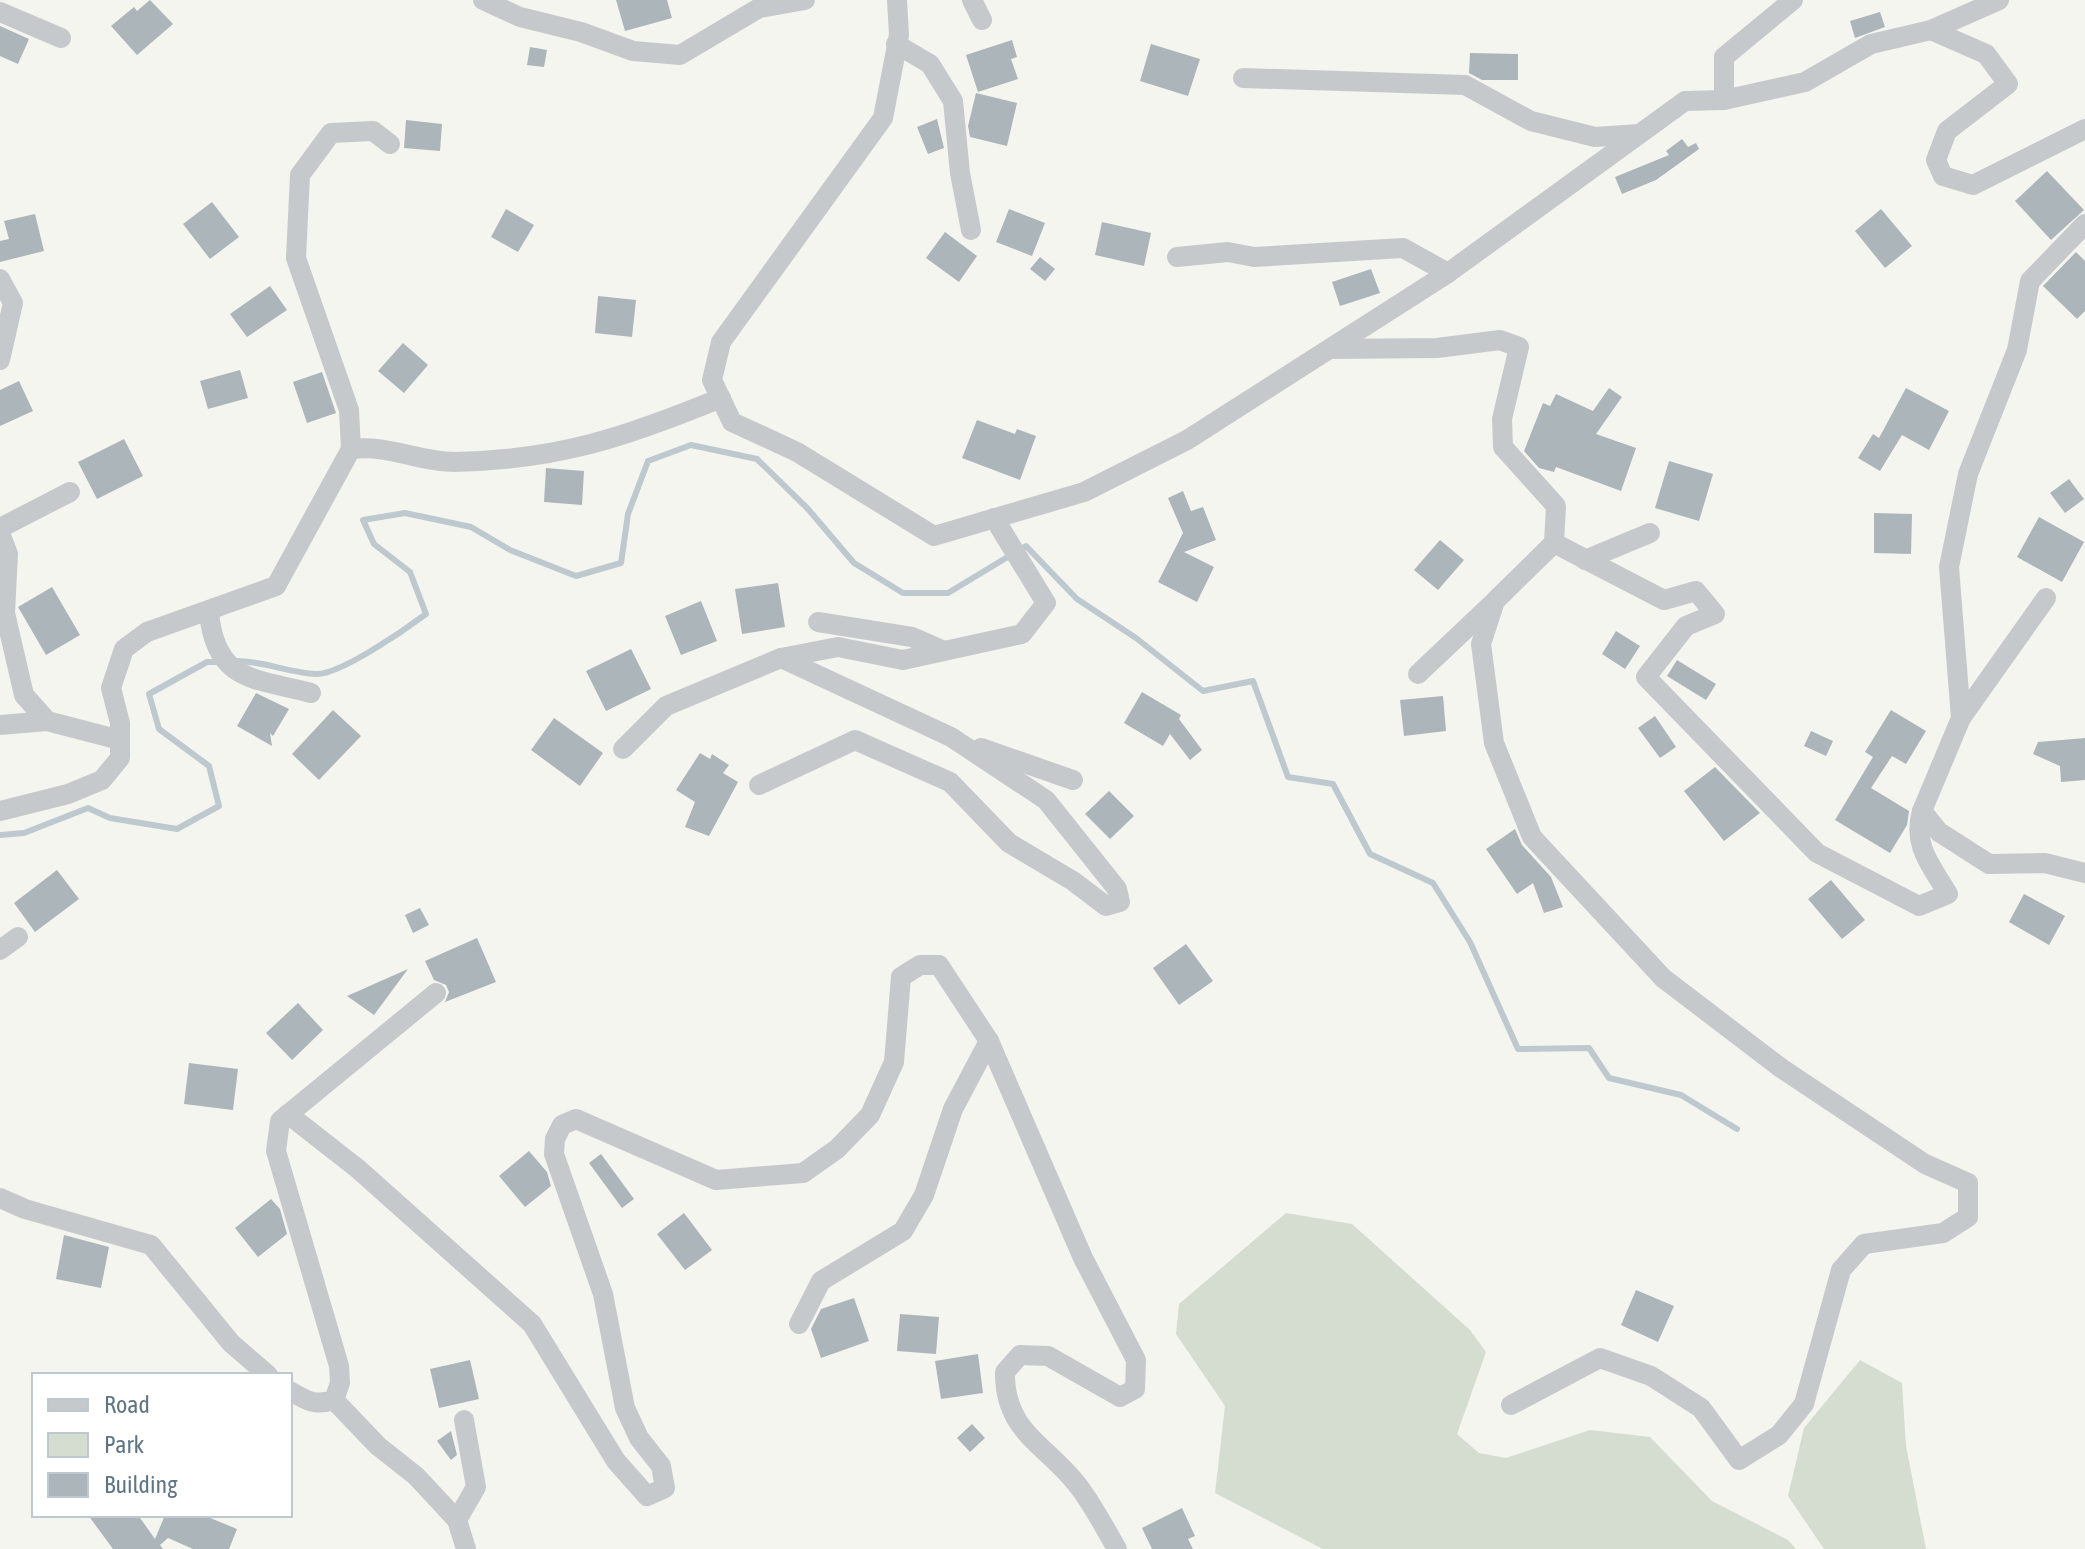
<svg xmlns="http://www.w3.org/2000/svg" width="2085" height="1549" font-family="'Asap Condensed',sans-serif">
<rect width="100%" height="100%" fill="#f5f5f0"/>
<g fill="#d5dcd0">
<polygon points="1286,1213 1352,1224 1470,1330 1486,1352 1457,1434 1479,1453 1506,1458 1590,1430 1650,1437 1712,1501 1788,1540 1796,1549 1323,1549 1215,1493 1225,1406 1176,1334 1179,1304"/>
<polygon points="1860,1360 1902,1383 1906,1446 1926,1549 1824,1549 1788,1496 1804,1428"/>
</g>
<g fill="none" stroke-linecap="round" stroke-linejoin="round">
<g stroke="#bdc9ce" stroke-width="6">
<path d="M236,661C264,661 289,673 316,674C340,675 406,629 426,614L410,572L374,544L363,520L405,513L471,527L510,550L576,576L621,563L628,514L648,461L691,445L757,459L808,509L854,563L903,593H948L1026,546L1077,599L1136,638L1203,691L1253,681L1288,777L1333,784L1370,854L1433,883L1470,942L1518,1049L1589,1048L1609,1078L1681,1095L1737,1129"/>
<polyline points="0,835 24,833 88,808 110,818 177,829 219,806 209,766 159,729 149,694 207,662 221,662"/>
</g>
</g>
<g fill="#acb5b9">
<polygon points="150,0 173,24 137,55 111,26 134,7 137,11"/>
<polygon points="616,0 667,0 672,18 625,31"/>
<polygon points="1880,12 1885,27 1855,38 1850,21"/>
<polygon points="0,26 29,39 18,64 0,56"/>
<polygon points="1012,40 1017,57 1011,59 1018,79 978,92 966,55"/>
<polygon points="1151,44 1200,59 1188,96 1140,81"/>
<polygon points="530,47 547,50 544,67 527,65"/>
<polygon points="1470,53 1518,54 1518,80 1482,80 1469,73"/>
<polygon points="976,93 1017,103 1007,146 970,137 968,126"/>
<polygon points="937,119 944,148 928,154 917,127"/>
<polygon points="406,120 442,124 440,151 404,148"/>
<polygon points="1682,139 1688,147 1696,143 1699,149 1656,180 1622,194 1615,177 1669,155 1666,151"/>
<polygon points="2047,171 2084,210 2051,240 2015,201"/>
<polygon points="212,202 239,237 210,259 183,224"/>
<polygon points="506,209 534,225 518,252 491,237"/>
<polygon points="1009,209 1045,223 1032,256 996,242"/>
<polygon points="1881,209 1912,246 1885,268 1855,231"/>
<polygon points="35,214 44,251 0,262 0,241 9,239 4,221"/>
<polygon points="1102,222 1151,233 1144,266 1095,255"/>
<polygon points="945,232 977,256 959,282 926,258"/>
<polygon points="2076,252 2085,261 2085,311 2077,319 2043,286"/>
<polygon points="1040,257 1055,269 1045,281 1030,269"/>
<polygon points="1371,269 1380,293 1340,306 1332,282"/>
<polygon points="270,286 287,310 247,337 230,314"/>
<polygon points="598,296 636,300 632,337 595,333"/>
<polygon points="403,343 428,365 404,393 378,371"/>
<polygon points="240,370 248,398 208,409 200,381"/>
<polygon points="322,372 336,413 307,423 293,382"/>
<polygon points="19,381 33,411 0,426 0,390"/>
<polygon points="1609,388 1622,397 1596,434 1636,448 1621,491 1556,467 1554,472 1539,468 1524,451 1543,403 1550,406 1556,394 1593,411"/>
<polygon points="1906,388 1949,411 1929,450 1902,435 1880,471 1858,458 1873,434 1879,438"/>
<polygon points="977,420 1015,434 1017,429 1036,436 1020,480 962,458"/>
<polygon points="124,439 143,476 97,499 78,462"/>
<polygon points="1669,461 1713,474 1699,521 1655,508"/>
<polygon points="546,468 584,471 582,505 544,502"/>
<polygon points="2069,479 2084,499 2065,513 2050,493"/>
<polygon points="1183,491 1191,511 1203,507 1216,540 1184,552 1214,567 1197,602 1158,582 1183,533 1168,498"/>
<polygon points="1874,513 1912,514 1911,554 1874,553"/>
<polygon points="2039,517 2084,542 2062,582 2017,557"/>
<polygon points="1440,540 1464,560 1438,590 1414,570"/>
<polygon points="778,583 785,627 742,634 735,589"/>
<polygon points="52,587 80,635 46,655 18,607"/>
<polygon points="701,601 717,641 681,655 665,616"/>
<polygon points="1616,631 1640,646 1625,669 1602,654"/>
<polygon points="631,649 651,689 606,711 586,671"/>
<polygon points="1677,660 1716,684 1706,700 1667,676"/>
<polygon points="1142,692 1181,715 1179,719 1202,750 1190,760 1170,734 1163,746 1124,723"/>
<polygon points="256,693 289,709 273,736 270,733 272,746 237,726"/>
<polygon points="1443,696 1446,731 1404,736 1400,700"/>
<polygon points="333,710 361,736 319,780 292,754"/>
<polygon points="1891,710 1926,731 1906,764 1892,756 1871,788 1909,811 1907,825 1890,853 1835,820 1873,757 1865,752"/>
<polygon points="1655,716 1676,747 1660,758 1638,728"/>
<polygon points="554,718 603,753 580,786 531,750"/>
<polygon points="1811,731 1833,741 1826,756 1804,746"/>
<polygon points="2085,738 2085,780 2061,782 2060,766 2033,754 2038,742"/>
<polygon points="700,753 710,759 712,754 729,765 723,773 738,782 709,836 685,827 695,802 676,790"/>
<polygon points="1715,767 1760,813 1724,841 1684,791"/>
<polygon points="1109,791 1134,816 1110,839 1085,814"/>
<polygon points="1515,829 1522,845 1551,877 1563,907 1544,913 1533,883 1517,894 1486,849"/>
<polygon points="57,870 79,899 35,932 14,903"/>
<polygon points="1831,880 1865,920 1842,939 1808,899"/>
<polygon points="2024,894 2065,916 2049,945 2009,922"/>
<polygon points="420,908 429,925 413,933 405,915"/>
<polygon points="477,938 496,982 445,1002 449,992 446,985 434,980 425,961"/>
<polygon points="1186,944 1213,981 1179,1005 1153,968"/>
<polygon points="408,969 374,1015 347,996"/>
<polygon points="298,1003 323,1030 292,1060 266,1033"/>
<polygon points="189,1063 238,1069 233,1110 184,1104"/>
<polygon points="529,1151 547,1172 551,1186 525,1207 499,1176"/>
<polygon points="601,1154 634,1199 622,1208 589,1163"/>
<polygon points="271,1199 280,1209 287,1234 258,1257 235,1228"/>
<polygon points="684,1213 712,1250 685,1270 657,1234"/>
<polygon points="64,1235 109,1247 101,1288 56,1279"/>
<polygon points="1636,1290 1674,1306 1658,1342 1621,1325"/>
<polygon points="854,1298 869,1341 821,1358 811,1329 821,1309"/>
<polygon points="900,1314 939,1317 936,1354 897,1351"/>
<polygon points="978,1354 983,1393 941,1399 935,1361"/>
<polygon points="470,1360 479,1399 439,1408 430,1369"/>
<polygon points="972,1424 985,1438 970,1452 957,1438"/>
<polygon points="451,1431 457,1455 451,1460 437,1441"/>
<polygon points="1182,1508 1195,1536 1188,1539 1193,1549 1152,1549 1142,1528"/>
<polygon points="88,1515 138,1515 155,1539 165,1515 203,1515 237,1529 229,1549 193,1549 168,1538 160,1545 163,1549 113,1549"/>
</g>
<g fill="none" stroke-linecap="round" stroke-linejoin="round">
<g stroke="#c6c9cc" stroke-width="20">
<polyline points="483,0 520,17 581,32 633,51 680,55 759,8 805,0"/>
<polyline points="897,0 899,35 883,118 721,342 712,380 732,422 797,452 934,536 1084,492 1187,440 1448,273 1685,101 1724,100 1805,82 1871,44 1931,30 1986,54 2008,84 1947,131 1936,160 1943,176 1973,185 2085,129"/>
<polyline points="972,0 982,20"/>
<polyline points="0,12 61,38"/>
<polyline points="1931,30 1999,0"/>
<polyline points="896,44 930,64 953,101 960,173 971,230"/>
<polyline points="1243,78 1465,85 1531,121 1595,137 1639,134"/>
<polyline points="1724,100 1724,57 1793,0"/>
<polyline points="2085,224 2030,281 2017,350 1968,474 1949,567 1961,718 1922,811 1939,832 1989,864 2045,863 2085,873"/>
<polyline points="1177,257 1228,252 1254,257 1403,248 1448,273"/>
<polyline points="0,279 13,303 0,360"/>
<polyline points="1330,349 1437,348 1500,340 1519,347 1502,419 1503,447 1556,506 1554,543 1495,601 1481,644 1494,743 1532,837 1663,978 1781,1068 1925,1164 1968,1183 1968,1217 1943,1233 1864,1244 1841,1270 1804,1404 1779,1435 1739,1460 1701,1408 1651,1376 1600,1358 1511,1405"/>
<path d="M351,449C387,444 419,462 454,462C558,460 626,437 721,398"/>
<polyline points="0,528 70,492"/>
<polyline points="0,533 8,554 5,613 24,695 47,721 120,740"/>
<path d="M1554,543L1664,600L1696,591L1715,614L1686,626L1646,677L1817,853L1919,906L1948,894C1931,865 1912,845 1922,811"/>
<polyline points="1585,560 1650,533"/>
<path d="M209,613C216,682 254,678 311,693"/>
<polyline points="818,622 912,637 944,651"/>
<polyline points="1418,674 1492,604"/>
<polyline points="1961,718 2046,598"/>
<polyline points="0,725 47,721"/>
<polyline points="981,748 1073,780"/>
<polyline points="623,749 666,706 781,658 838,647 903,660 1022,634 1046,603 994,518"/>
<polyline points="759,785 855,740 950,782 1009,843 1073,881 1106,906 1120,902 1117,889 1046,800 951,737 781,658"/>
<polyline points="0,811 68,794 102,780 120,758 120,723 111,688 124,649 147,632 276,586 351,449 349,410 296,258 300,175 331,133 373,131 390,144"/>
<polyline points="0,950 18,937"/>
<path d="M288,1114L357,1168L532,1324L616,1461L647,1496L665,1488L661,1466L639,1438L625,1408L603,1294L554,1154L555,1139L562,1125L576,1119L716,1180L803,1173L837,1149L870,1115L894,1062L901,977L920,965H939L989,1041L1083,1258L1136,1360L1135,1389L1120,1397L1048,1356L1020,1355L1005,1372C1004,1435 1051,1446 1082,1491C1095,1509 1106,1530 1117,1549"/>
<polyline points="0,1198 25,1209 151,1245 231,1343 268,1375"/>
<polyline points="799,1324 821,1281 903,1231 924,1195 953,1109 989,1041"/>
<path d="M290,1391C307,1401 315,1406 334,1400L340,1383L339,1366L276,1151L280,1121L436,993"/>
<polyline points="334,1400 378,1446 416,1476 457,1520 466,1549"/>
<polyline points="457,1520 476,1487 464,1420"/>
</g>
</g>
<rect x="32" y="1373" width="260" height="144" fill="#ffffff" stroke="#bfc8ce" stroke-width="2"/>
<rect x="48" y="1399" width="40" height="12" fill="#c6c9cc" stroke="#bfc8ce" stroke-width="2"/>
<text x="104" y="1413" font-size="24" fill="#607584">Road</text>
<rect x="48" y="1433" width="40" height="24" fill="#d5dcd0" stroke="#bfc8ce" stroke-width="2"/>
<text x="104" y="1453" font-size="24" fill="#607584">Park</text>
<rect x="48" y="1473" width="40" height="24" fill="#acb5b9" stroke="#bfc8ce" stroke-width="2"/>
<text x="104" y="1493" font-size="24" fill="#607584">Building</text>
</svg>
